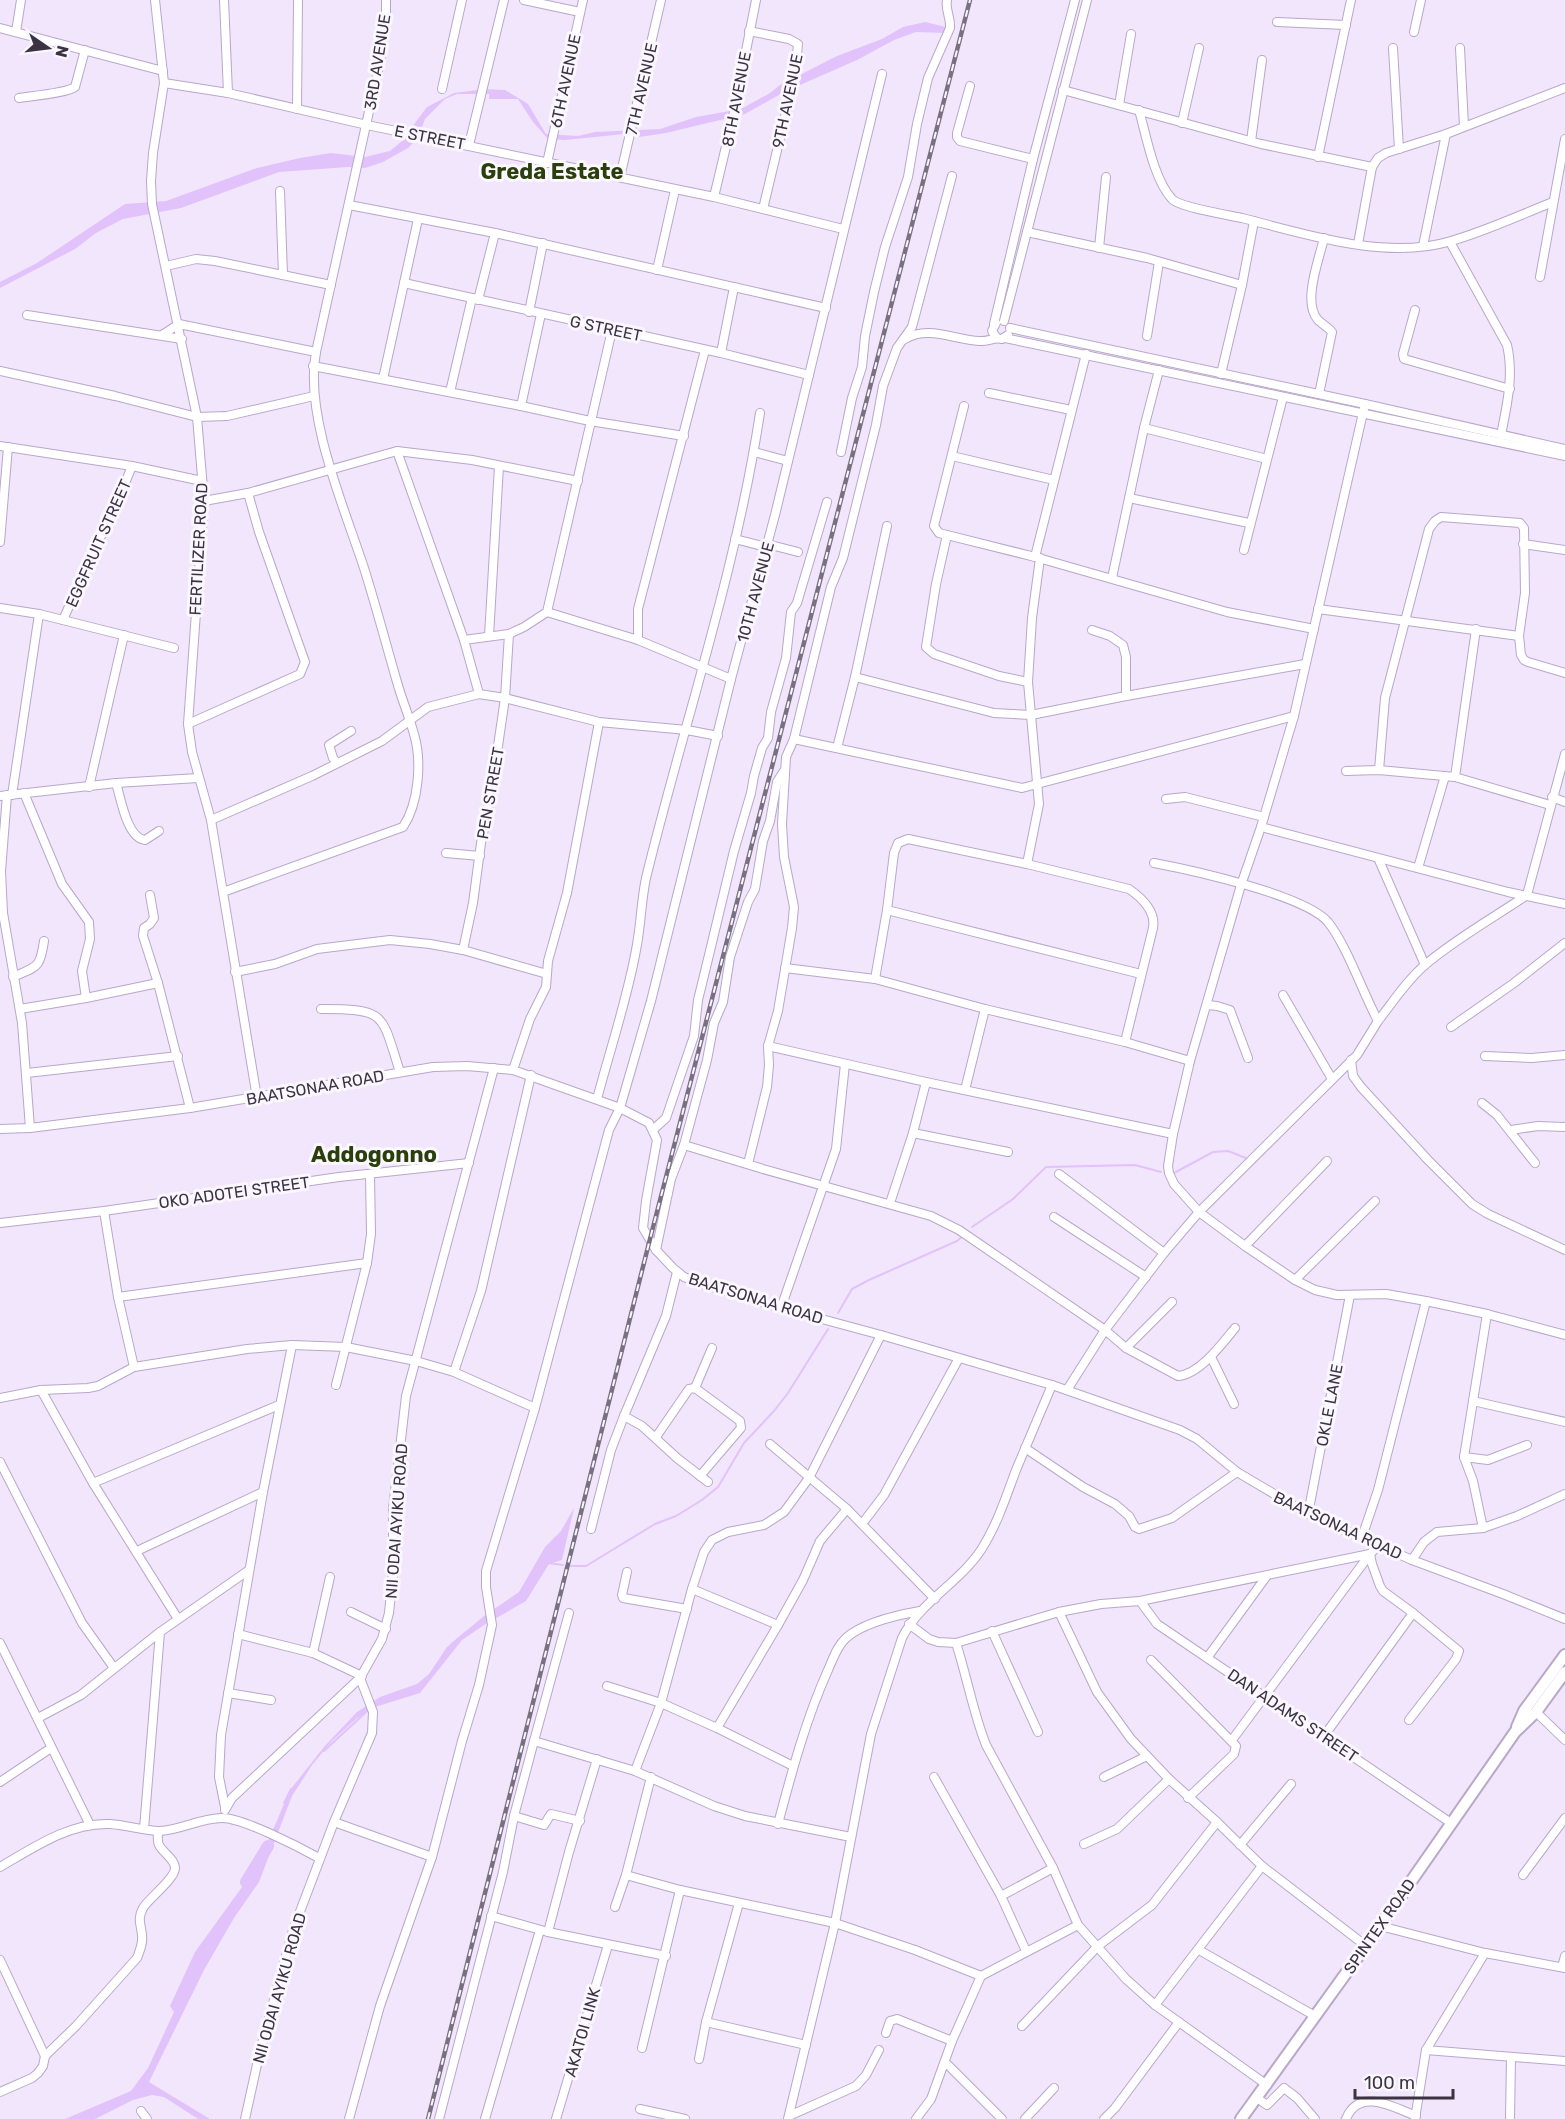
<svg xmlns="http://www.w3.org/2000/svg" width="1565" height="2119" font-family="Rubik,sans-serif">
<rect width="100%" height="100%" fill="#f1e6fc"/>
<g fill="#e2c2fb">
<polygon points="925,22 946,27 945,33 916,32 894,40 857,60 784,92 745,114 666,133 639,137 624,134 565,140 548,139 533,122 518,99 489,99 489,94 457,94 445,99 425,119 418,138 408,148 383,162 365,168 348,167 279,172 181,208 123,219 96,233 75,249 0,288 0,282 37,263 125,204 166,201 257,168 300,158 331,153 365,157 390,151 407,137 412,127 427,107 454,93 485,89 505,90 528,104 546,134 578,136 595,132 660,129 696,117 741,109 770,93 780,85 837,56 882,39 903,27"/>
<polygon points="574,1508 562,1560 549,1564 526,1601 484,1625 462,1640 420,1693 378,1706 357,1718 332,1741 312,1765 292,1796 259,1882 234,1918 204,1970 149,2082 210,2119 198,2119 164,2097 152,2095 133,2100 95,2119 65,2119 131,2091 148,2068 174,2012 170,2006 195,1952 258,1865 290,1790 324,1747 357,1712 380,1697 417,1684 429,1674 447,1647 484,1616 519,1592 545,1547 561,1531"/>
</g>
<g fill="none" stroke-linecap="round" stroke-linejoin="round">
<g stroke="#e2c2fb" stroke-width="2">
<polyline points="1174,1173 1213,1152 1228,1151 1246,1158"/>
<polyline points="972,1227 1013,1199 1046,1167 1135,1165 1161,1172"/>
<polyline points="838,1313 852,1289 869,1280 957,1241 963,1236"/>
<polyline points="548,1563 563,1565"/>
<polyline points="571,1566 586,1566 655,1524 676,1516 702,1500 718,1487 744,1443 774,1411 788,1393 828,1329"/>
<polyline points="452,1644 466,1632"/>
<polyline points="324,1751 366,1712"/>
<polyline points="284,1803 291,1789"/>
</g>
<polyline stroke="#e2c2fb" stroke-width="12" points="246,1882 268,1846"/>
<g stroke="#b9a7ca" stroke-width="10">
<g id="minor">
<polyline points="155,0 164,83 153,153 151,181 152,204 197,417 204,501 188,724 192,752 211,820 257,1098"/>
<polyline points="224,0 228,93"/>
<polyline points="524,0 580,12"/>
<polyline points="1277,22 1346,25"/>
<polyline points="0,28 163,71"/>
<polyline points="749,31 789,39 798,44 795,75 763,209"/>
<polyline points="16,32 21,0"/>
<polyline points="1414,32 1421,0"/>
<polyline points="1393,48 1399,149"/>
<polyline points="1460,48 1464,126"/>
<polyline points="164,83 228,93 367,125 714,197 843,229"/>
<polyline points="970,86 957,133 957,137 960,141 1033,159"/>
<polyline points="442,89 462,0"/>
<polyline points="1063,90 1261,144 1372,167"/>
<path d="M19,98C32,96 67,93 75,87L85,50"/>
<polyline points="1119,105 1131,34"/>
<polyline points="297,109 298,0"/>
<path d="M1139,110C1146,135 1154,180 1172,199C1179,207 1228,215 1242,218C1306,234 1386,261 1451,241C1486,231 1520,215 1553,202"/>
<polyline points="1182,123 1199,48"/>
<polyline points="1251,141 1262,60"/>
<polyline points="469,145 504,0"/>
<polyline points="1318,157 1351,0"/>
<polyline points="547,163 583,0"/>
<polyline points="620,177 661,0"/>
<polyline points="280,191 283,275"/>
<polyline points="714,197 733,117 756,0"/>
<polyline points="349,205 495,233 826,308"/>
<polyline points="1027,232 1147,258 1242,285"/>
<path d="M1450,242L1507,345C1514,375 1507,405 1501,435"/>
<polyline points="1358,244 1372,167 1378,158 1386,153 1446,134 1565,88"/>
<polyline points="1423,246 1446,134"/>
<polyline points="1099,248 1106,177"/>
<polyline points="166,266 196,259 215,261 331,285"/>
<polyline points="657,270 675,190"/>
<polyline points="1540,277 1565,139"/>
<polyline points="404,283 721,353 809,375"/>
<polyline points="478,300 495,233"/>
<polyline points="1415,310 1403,354 1404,359 1510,389"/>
<polyline points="529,312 543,243"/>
<polyline points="27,315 182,339"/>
<polyline points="1004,321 1087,0"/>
<polyline points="994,324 1033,159 1075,0"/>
<polyline points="1010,328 1365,404 1565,449"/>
<path d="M162,335L179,324L316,352C304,415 344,507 364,568C376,606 386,644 397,682C402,700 409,716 414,734C422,761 419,803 403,827L223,892"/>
<polyline points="1147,336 1159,262"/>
<polyline points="996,337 992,331 996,323"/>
<polyline points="1005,338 1565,456"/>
<path d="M905,339C928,325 955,340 979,341C988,342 993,337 1002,339L1008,335"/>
<polyline points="705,350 638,609 638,640 731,679"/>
<polyline points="316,352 381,57 386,21 386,0"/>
<polyline points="721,353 734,287"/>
<polyline points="313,366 521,406 590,421 684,436"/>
<polyline points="0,371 115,396 197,417 227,416 314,396"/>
<polyline points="1221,374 1242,285 1254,221"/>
<polyline points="383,379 418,219"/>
<polyline points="450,392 472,298"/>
<polyline points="989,393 1071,410"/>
<path d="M1319,394L1332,332C1328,327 1322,324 1318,320C1302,302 1319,260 1324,238"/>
<polyline points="1365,404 1294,716 1261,827 1241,885 1190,1061 1173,1134 1168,1166 1169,1173 1174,1184 1199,1212 1245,1246 1295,1280 1315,1290 1337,1295 1386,1294 1426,1301 1487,1314 1565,1335"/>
<polyline points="521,406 541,314"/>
<polyline points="964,406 934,526 939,533 1035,557 1227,612 1314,629"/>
<polyline points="1144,428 1267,459"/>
<polyline points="0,446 132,466 202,481"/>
<polyline points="397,451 464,640 479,694"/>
<polyline points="754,452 788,461"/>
<path d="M841,452L852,398L862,367L865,336L874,292L885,247L908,177L917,124L928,78L950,28C951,18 945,10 947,0"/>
<polyline points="952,456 1054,480"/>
<polyline points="1129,498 1249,523"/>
<polyline points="204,501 248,493 397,451 472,460 578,481"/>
<polyline points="947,535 936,584 926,647 934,654 999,676 1028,682"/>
<polyline points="735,539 766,547"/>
<polyline points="0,542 8,447"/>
<polyline points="767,544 798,552"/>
<polyline points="1523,544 1565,550"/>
<polyline points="1244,550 1283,397"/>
<polyline points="1035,557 1086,354"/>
<polyline points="1112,578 1144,428 1159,370"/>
<polyline points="0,608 39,614 174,648"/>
<polyline points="1318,609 1519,636"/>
<polyline points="547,612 638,640"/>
<polyline points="63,620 92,554 114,510 132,466"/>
<polyline points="1092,630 1110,636 1123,645 1126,657 1126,696"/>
<polyline points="489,636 499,466"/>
<polyline points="464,640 509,634 524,627 547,612 612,330"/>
<polyline points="855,677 994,713 1031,715 1126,696 1305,664"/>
<polyline points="188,724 300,674 305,662 259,532 248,493"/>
<polyline points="794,739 1022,788 1294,716"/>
<polyline points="837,748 855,677 887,526"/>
<polyline points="337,763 333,758 329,745 351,731"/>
<polyline points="1379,770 1385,698 1429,529 1435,521 1441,517 1520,523 1524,528 1525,593 1519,636 1521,655 1524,660 1528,662 1565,673"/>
<polyline points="1346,771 1379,770 1455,777 1550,805"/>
<polyline points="1455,777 1476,629"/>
<path d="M116,783C121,799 127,838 145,840L159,831"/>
<polyline points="89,787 124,635"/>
<polyline points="24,793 62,884 89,922 90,939 82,971 86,998"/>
<polyline points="7,795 1,871 3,913 22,1023 30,1128"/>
<polyline points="12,795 39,614"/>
<polyline points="0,796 116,783 198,778"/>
<polyline points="1552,797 1565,802"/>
<polyline points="1166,799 1185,797 1264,817"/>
<polyline points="211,820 312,776 382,741 428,707 479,694 505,698 599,722 687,730 718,736"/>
<polyline points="1261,827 1508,892 1565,904"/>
<polyline points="446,853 480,856"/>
<polyline points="1378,858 1425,965"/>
<polyline points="1027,864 1039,804 1028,682 1032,618 1040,558"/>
<polyline points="1418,868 1445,776"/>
<polyline points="150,895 154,918 150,924 144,928 143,936 158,983 190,1108"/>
<polyline points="887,910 1141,974"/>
<polyline points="463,950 473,903 481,843 491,794 505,698 509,634"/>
<polyline points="785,968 875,979 985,1009 1125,1042 1190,1061"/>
<polyline points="235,972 275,964 317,949 390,940 430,944 463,950 547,974"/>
<path d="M13,977C37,966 40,969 44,941"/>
<path d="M875,979L887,910L894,853L898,843L908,839L1027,864L1129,889C1142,898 1156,911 1153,928L1125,1042"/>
<polyline points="1283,995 1332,1079"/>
<polyline points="1207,1005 1217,1006 1230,1010 1248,1058"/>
<polyline points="20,1009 86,998 158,983"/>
<path d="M321,1009C387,1009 381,1013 400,1072"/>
<path d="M1378,1021C1393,1002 1407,980 1426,964C1457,938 1493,918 1527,895L1565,754"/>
<polyline points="1451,1027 1514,983 1565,943"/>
<polyline points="768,1046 926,1082 1173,1134"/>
<polyline points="1485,1056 1532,1058 1565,1055"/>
<polyline points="1351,1060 1353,1076 1361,1087 1428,1160 1472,1204 1488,1214 1565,1250"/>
<polyline points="513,1070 530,1019 546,987 548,961 567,893 599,722"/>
<polyline points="27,1073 178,1056"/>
<polyline points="965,1090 985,1009"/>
<path d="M597,1099C610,1050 627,1000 636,950C641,926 641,901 646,878C684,723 736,571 760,413"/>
<polyline points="1482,1103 1497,1115 1535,1163"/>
<polyline points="0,1129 30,1128 190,1108 433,1067 467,1066 513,1070 620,1108 649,1123 657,1140 646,1201 643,1228 656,1250 673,1268 684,1277 702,1284 781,1308 881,1335 1052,1385 1180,1430 1197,1439 1237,1472 1308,1514 1412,1560 1503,1594 1565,1619"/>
<polyline points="654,1129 666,1118 694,1036 698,1000 709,955 734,851 751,793 754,776 762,748 768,738 771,712 786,658 791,612 797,603 827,502"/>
<polyline points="1511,1130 1538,1126 1565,1127"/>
<polyline points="913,1133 1008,1152"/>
<path d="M684,1145L763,1169L931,1216L959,1230L1105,1330L1126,1348L1178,1376C1200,1374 1222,1344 1235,1328"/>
<polyline points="748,1164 767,1087 769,1065 768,1046 778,1011 792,928 794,907 784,857 782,824 786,757 794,739 831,587 843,558 876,425 883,386 897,348 912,327 952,176"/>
<polyline points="1059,1174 1164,1253"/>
<polyline points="890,1203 913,1133 926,1082"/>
<polyline points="104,1211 118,1297 134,1367"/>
<polyline points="1054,1217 1146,1277"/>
<polyline points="0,1223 104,1211 339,1177 469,1163"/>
<polyline points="1245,1246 1327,1161"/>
<polyline points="656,1250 671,1179 684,1145 707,1060 714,1023 723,1002 730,957 748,902 755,889 763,841 770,821 777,782 784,771"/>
<polyline points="677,1272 666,1316 624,1416 642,1426 677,1458 708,1482"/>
<polyline points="1295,1280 1375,1201"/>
<polyline points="118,1297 367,1263"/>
<polyline points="781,1308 836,1149 845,1064"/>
<polyline points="1126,1348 1172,1302"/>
<polyline points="1211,1357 1234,1404"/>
<polyline points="454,1372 481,1291 531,1075"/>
<polyline points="336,1385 367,1263 371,1234 370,1175"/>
<polyline points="695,1388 712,1348"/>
<polyline points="41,1390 93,1483 178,1619"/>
<path d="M1067,1390L1105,1330L1164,1253L1199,1212L1357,1055L1378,1021C1363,993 1347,946 1328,922C1305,895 1191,870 1154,863"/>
<polyline points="0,1398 41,1390 88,1388 98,1386 134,1367 247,1349 292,1345 346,1347 416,1361 454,1372 535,1408"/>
<polyline points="1473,1401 1565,1422"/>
<polyline points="656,1437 689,1389 695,1388 740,1421 741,1428 700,1476"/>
<polyline points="770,1444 847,1509 935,1599"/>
<polyline points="1025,1448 1083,1487 1115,1504 1129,1516 1135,1527 1139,1529 1172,1518 1237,1472"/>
<polyline points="1464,1457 1488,1460 1527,1445"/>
<polyline points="0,1462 82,1623 114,1668"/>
<polyline points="93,1483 279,1405"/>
<polyline points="1308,1514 1350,1295"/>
<polyline points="862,1524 884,1495 959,1358"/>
<polyline points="1483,1528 1473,1481 1464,1457 1487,1314"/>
<polyline points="591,1529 611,1450 624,1416"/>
<polyline points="1362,1537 1378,1490 1426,1301"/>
<polyline points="137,1551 263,1492"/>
<polyline points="1370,1554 1372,1564 1380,1586 1383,1591 1413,1613 1459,1651 1456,1659 1409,1720"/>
<polyline points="1412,1560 1424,1542 1437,1532 1483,1528 1517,1516 1565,1494"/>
<polyline points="627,1572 622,1595 623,1598 687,1609"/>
<polyline points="692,1589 778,1625"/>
<polyline points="1140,1601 1157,1624 1451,1823"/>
<polyline points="351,1612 386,1629"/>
<polyline points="1059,1612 1097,1692 1131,1739 1169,1779 1217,1822 1262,1866 1366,1946"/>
<polyline points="909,1624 929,1639 938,1642 956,1643 1059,1612 1101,1604 1140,1601 1370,1554 1379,1545"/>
<polyline points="992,1631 1038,1732"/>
<polyline points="238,1634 313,1653 362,1676"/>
<polyline points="0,1643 90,1825"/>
<path d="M956,1643C967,1677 973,1712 986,1745L1053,1868L1078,1925L1126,1979L1155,2005L1267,2085"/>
<polyline points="313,1653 330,1577"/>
<polyline points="1207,1658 1266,1577"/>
<polyline points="1151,1660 1236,1746 1234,1754 1188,1798"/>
<polyline points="607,1686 661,1703 717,1728 793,1766"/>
<polyline points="228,1693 271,1700"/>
<polyline points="1536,1712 1565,1740"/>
<polyline points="38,1718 81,1695 160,1632 249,1570"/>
<polyline points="717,1728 778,1625 803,1580 820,1541 847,1509"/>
<polyline points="1324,1736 1413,1613"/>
<polyline points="1232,1740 1370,1554"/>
<polyline points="534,1741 635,1771 714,1806 745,1816 851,1837"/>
<polyline points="635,1771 661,1703 692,1589 704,1552 712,1540 728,1532 764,1525 784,1512 809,1478 881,1335"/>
<polyline points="934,1777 1001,1896 1026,1951"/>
<polyline points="1104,1777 1147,1756"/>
<polyline points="0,1782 51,1748"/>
<polyline points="225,1807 219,1777 221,1735 263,1492 292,1345"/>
<polyline points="225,1810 232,1798 360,1678"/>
<polyline points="514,1816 544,1825 551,1814 580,1821"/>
<polyline points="334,1822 432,1857"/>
<path d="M778,1824C792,1771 806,1719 828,1670C833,1659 837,1646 846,1638C864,1622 897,1615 920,1611"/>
<polyline points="144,1829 160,1632"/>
<polyline points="1084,1844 1117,1829 1169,1779"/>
<polyline points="1240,1845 1291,1784"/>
<path d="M0,1867C33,1848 70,1822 110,1824C127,1825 143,1831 160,1831C181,1830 201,1818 222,1818C243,1818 299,1847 319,1858"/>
<polyline points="626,1875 680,1890 835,1923 915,1950 981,1976"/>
<polyline points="1523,1875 1565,1818"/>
<polyline points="1001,1896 1053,1868"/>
<polyline points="615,1907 626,1875 651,1777"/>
<polyline points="491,1916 548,1932 666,1956"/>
<polyline points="1380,1926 1485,1953 1565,1968"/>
<polyline points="548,1932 569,1852 597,1759"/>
<polyline points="1199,1950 1315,2016"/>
<polyline points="0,1960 45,2056"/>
<polyline points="1562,1967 1565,1956"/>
<polyline points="1155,2005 1262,1866"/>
<polyline points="706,2022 806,2045"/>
<polyline points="1022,2026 1098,1946 1152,1905 1217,1822"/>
<polyline points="886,2033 890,2021 897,2019 952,2041"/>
<polyline points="642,2048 680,1890"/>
<polyline points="1426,2050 1565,2061"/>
<polyline points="699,2059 706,2022 739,1903"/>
<polyline points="945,2062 1002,2119"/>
<path d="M0,2092L32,2078L38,2073L43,2066L45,2056L76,2026L137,1958C140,1950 143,1944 142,1935C141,1924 137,1919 143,1908C149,1898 175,1879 175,1868C175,1859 163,1853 159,1845C157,1841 158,1835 158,1831"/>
<polyline points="1257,2098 1267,2105 1284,2088 1297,2098 1315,2119"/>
<polyline points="640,2109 685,2119"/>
<polyline points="141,2111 147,2119"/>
<polyline points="789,2116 856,2086 866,2075 879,2050"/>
<polyline points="245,2119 260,2051 293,1930 334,1822 372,1733 373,1712 360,1678 382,1639 389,1613 393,1573 393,1509 406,1396 494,1068"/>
<polyline points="349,2119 380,2006 432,1857 462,1741 479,1685 492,1625 486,1587 486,1571 535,1408 609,1130 620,1108 651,1001 731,679 775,515 882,74"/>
<polyline points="439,2119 503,1872 514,1816 534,1741 569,1613"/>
<polyline points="485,2119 540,1930"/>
<polyline points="556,2119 608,1945"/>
<path d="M788,2119L835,1923L871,1734L902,1638C920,1602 959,1583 981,1550C997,1525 1006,1497 1016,1470C1028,1441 1040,1413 1052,1385"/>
<polyline points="916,2119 931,2099 952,2041 981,1976 1078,1925"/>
<polyline points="1025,2119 1054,2088"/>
<polyline points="1104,2119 1115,2108 1179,2022"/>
<path d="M1346,2119C1359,2087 1393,2107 1416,2116"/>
<polyline points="1415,2119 1426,2050 1485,1953"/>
<polyline points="1510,2119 1511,2057"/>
</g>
</g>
<g stroke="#b9a7ca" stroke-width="14">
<g id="major">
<polyline points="1517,1727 1524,1711 1565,1655"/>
<polyline points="1241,2119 1380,1926 1515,1732 1536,1712 1565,1672"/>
</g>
</g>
<use href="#minor" stroke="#fff" stroke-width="8"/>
<use href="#major" stroke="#fff" stroke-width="10"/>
<g stroke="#797081" stroke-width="4.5">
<polyline id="rail" points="428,2119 650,1239 970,0"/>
</g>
<use href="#rail" stroke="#faf7fe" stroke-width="2" stroke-dasharray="7" stroke-linecap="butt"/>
</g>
<g text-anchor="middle" stroke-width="6" stroke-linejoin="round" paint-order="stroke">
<g font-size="16" fill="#3b3342" stroke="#faf7fe">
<text transform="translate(377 62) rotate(-81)" y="6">3RD AVENUE</text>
<text transform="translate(565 81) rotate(-78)" y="6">6TH AVENUE</text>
<text transform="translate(641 89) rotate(-77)" y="6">7TH AVENUE</text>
<text transform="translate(736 99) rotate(-79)" y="6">8TH AVENUE</text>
<text transform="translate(787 101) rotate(-78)" y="6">9TH AVENUE</text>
<text transform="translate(430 137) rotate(11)" y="6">E STREET</text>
<text transform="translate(606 328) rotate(12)" y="6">G STREET</text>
<text transform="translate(98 543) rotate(-66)" y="6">EGGFRUIT STREET</text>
<text transform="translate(198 549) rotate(-87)" y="6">FERTILIZER ROAD</text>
<text transform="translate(755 592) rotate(-75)" y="6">10TH AVENUE</text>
<text transform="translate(490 793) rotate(-80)" y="6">PEN STREET</text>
<text transform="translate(315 1087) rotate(-10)" y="6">BAATSONAA ROAD</text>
<text transform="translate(234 1192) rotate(-8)" y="6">OKO ADOTEI STREET</text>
<text transform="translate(756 1298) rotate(17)" y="6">BAATSONAA ROAD</text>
<text transform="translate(1329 1405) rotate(-79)" y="6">OKLE LANE</text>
<text transform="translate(396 1521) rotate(-86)" y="6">NII ODAI AYIKU ROAD</text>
<text transform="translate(1338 1525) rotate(25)" y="6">BAATSONAA ROAD</text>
<text transform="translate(1293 1715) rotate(34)" y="6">DAN ADAMS STREET</text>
<text transform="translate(1379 1926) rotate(-55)" y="6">SPINTEX ROAD</text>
<text transform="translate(279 1988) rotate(-74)" y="6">NII ODAI AYIKU ROAD</text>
<text transform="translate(582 2032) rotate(-74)" y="6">AKATOI LINK</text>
</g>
<g font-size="22" font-weight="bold" fill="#2a3f0b" stroke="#faf7fe">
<text x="552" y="179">Greda Estate</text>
<text x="374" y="1162">Addogonno</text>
</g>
</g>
<g transform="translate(48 48) rotate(104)" stroke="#faf7fe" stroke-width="4.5" paint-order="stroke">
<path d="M0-4.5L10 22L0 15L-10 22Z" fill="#3b3342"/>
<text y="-9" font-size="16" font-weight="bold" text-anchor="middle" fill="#3b3342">N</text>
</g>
<path d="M1355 2089v9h98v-9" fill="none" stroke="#3b3342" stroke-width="3"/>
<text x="1364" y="2089" font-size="18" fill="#3b3342" stroke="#faf7fe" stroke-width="4.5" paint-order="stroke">100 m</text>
</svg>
